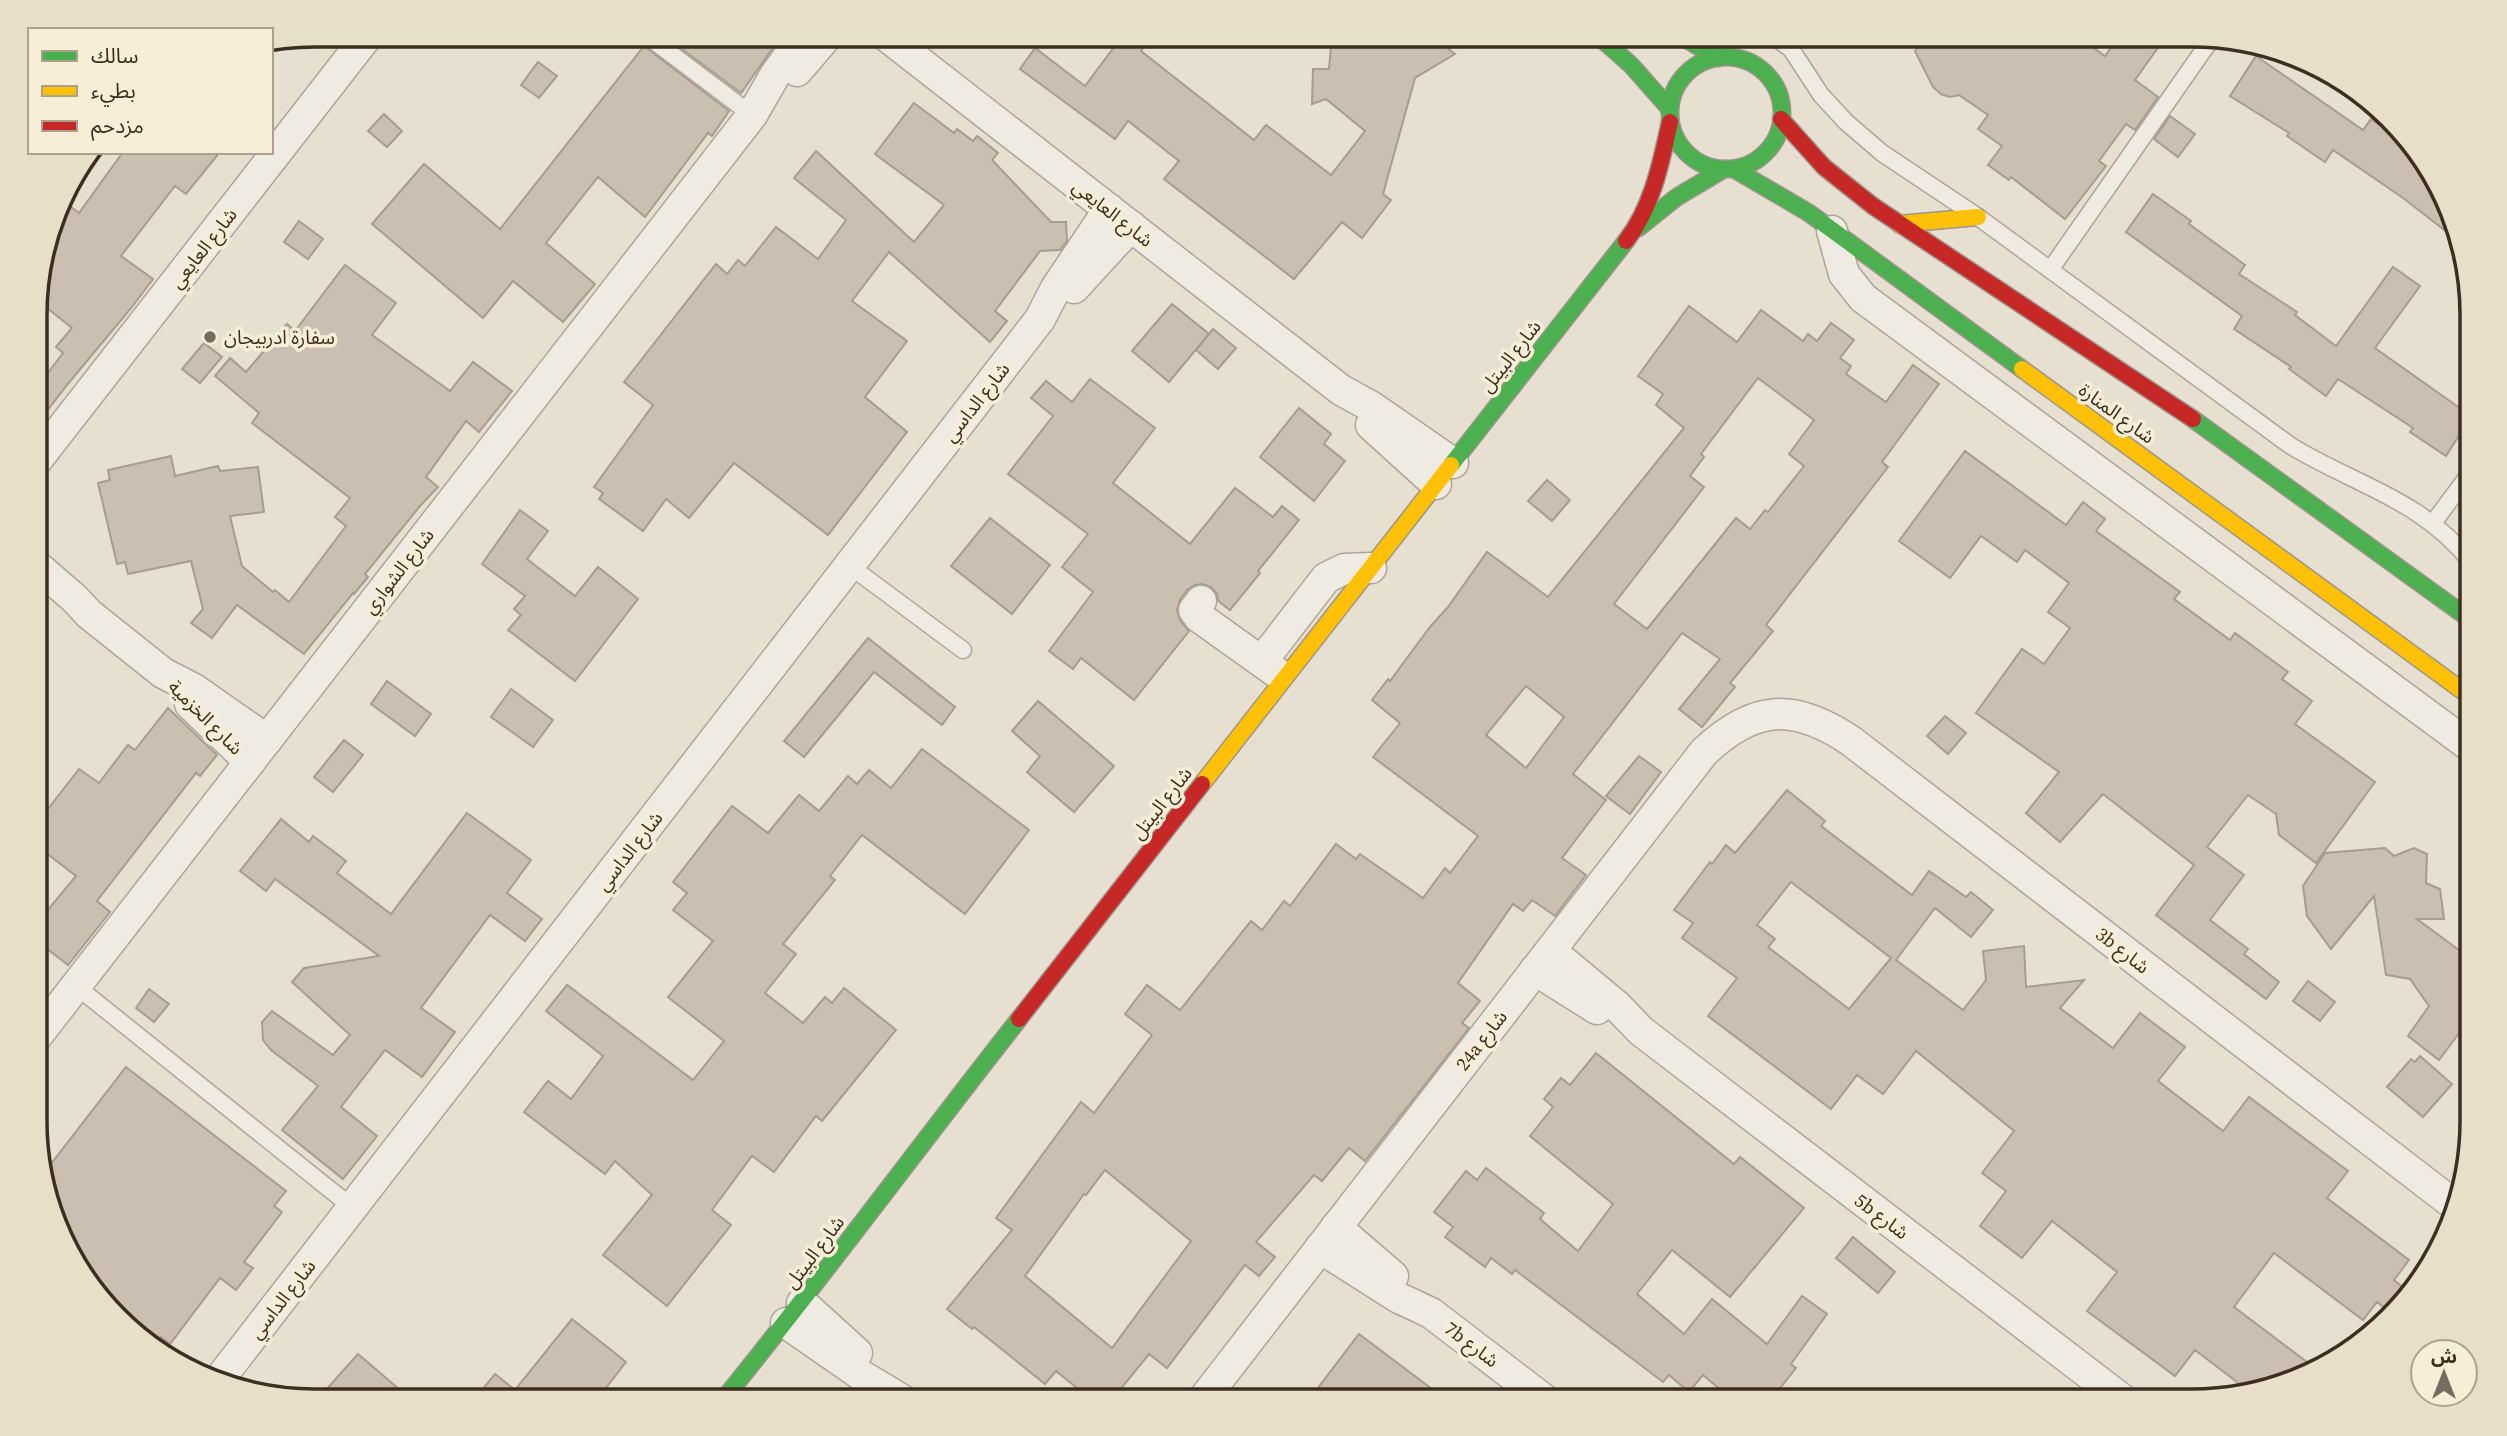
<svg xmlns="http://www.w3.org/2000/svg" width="2507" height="1436" font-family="'Source Serif 4','Noto Sans Arabic',serif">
<rect width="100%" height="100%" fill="#e7e0d1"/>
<g fill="#cbbfb2" stroke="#a89c90" stroke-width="2" fill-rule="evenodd">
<polygon points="663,35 782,35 741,93"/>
<polygon points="1123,35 1153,35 1141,51 1254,140 1266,125 1331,175 1365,131 1326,99 1312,104 1313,69 1329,69 1332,35 1430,35 1455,54 1415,78 1383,194 1391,200 1362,238 1342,222 1294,279 1164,179 1179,161 1128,121 1115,139 1020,69 1035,48 1085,86"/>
<polygon points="1927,35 2075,35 2105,56 2120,35 2167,35 2135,80 2158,97 2135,130 2126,124 2099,161 2106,166 2065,219 2011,177 2009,180 1988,165 2002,146 1978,129 1988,115 1959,95 1950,97 1941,94 1933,87 1915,51"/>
<polygon points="644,46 729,111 712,136 708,133 645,217 598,177 546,243 595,284 563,322 513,281 483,318 372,224 424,164 500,229"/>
<polygon points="2256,56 2363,130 2371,119 2411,147 2425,160 2457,226 2460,242 2403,198 2333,150 2325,162 2287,136 2289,133 2230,96"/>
<polygon points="538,62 557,76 539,98 521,85"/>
<polygon points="914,103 954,133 957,129 973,141 977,136 998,153 992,160 1051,222 1066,222 1067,241 1060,250 1040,251 995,311 1007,321 990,342 889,252 852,301 907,341 865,397 907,432 828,535 734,463 689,518 666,499 643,531 599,499 603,493 594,487 653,405 624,382 716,264 727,274 738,260 745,266 776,227 818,259 846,220 794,178 816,151 914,242 944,205 875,154"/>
<polygon points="384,114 402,131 387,147 368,131"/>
<polygon points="2170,116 2195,134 2178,157 2154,139"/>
<polygon points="123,152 220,152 186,194 175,186 121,256 153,279 132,307 67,385 37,424 37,387 63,353 56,347 72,328 37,300 37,279 51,234 71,207 79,213"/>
<polygon points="2153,194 2191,221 2189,224 2245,265 2239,274 2297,312 2295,315 2336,346 2393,267 2420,286 2375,348 2471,416 2446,456 2410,432 2413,428 2338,379 2326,396 2289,369 2291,367 2234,329 2242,316 2126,232"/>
<polygon points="299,221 323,239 308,259 284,242"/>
<polygon points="345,265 396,303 372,335 450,391 473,362 512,391 479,432 466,421 426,477 438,487 420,506 365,574 368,577 354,594 353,593 304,654 237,605 212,638 191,623 203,609 191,561 128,574 125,562 117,564 98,483 110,480 108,470 171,456 175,476 218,466 220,471 258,467 264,512 230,516 242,566 273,592 275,590 289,602 346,526 335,517 350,498 252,423 259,413 215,376 230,358 246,372 287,324 295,331"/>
<polygon points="1172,304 1209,334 1169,382 1132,351"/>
<path d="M1689,306L1737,342L1761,310L1803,341L1808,334L1817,341L1831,323L1854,340L1840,358L1851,366L1846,374L1886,402L1913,365L1939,384L1882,462L1888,467L1766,625L1773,631L1730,683L1735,687L1702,727L1679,709L1720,659L1682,633L1573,774L1606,800L1562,858L1586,875L1555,916L1532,900L1523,911L1513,904L1458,983L1480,1001L1462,1023L1469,1028L1365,1161L1349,1148L1322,1181L1314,1175L1256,1242L1275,1257L1259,1276L1245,1265L1167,1368L1149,1354L1111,1401H1093L1056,1371L1045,1384L974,1327L972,1329L947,1309L1012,1230L996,1218L1081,1102L1094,1113L1152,1035L1125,1014L1147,985L1180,1010L1251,921L1262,930L1284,901L1290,906L1336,844L1356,859L1360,854L1423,898L1445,868L1450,873L1478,836L1373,757L1400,723L1372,700L1388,679L1390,681L1430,627L1448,607L1487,552L1548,597L1684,428L1656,405L1663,394L1638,376ZM1758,378L1814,420L1789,454L1804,466L1768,512L1765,510L1750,529L1736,518L1647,629L1614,604L1704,487L1690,476L1704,457L1701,454ZM1526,686L1564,717L1526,768L1486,735ZM1105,1170L1191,1241L1112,1348L1025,1276L1084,1194L1086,1195Z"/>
<polygon points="1213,329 1236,348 1218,369 1196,350"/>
<polygon points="204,343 222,357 200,383 182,369"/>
<polygon points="1090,379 1155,428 1113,483 1190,544 1235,488 1273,517 1282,506 1299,520 1258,571 1260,573 1230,610 1218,601 1217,594 1211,587 1203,584 1195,585 1187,590 1180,600 1177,610 1180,620 1189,631 1134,700 1081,658 1073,669 1049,651 1093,592 1062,567 1088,534 1008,474 1053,416 1031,398 1046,381 1072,402"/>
<polygon points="1299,408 1331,434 1324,444 1345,461 1314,501 1260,457"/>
<polygon points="1965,451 2066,525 2083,502 2105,519 2096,531 2180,592 2174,599 2230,640 2235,633 2288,672 2282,679 2312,701 2295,724 2375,782 2316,863 2279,835 2276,814 2248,795 2207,847 2244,875 2210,920 2248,949 2244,954 2279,982 2266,999 2156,915 2194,865 2103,794 2060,842 2026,813 2059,772 1976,713 2022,649 2044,664 2070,628 2048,612 2069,583 2025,550 2017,562 1981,536 1950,578 1899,541"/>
<polygon points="1547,480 1570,500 1552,521 1528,501"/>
<polygon points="520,510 548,531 527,559 575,596 598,567 638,599 575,681 508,630 521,615 514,609 525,596 482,564"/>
<polygon points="990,518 1050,565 1012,614 951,566"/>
<polygon points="868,638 955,707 942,725 874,672 804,757 784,741"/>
<polygon points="387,681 431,714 415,736 371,704"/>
<polygon points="511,689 553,720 533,747 491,717"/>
<polygon points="1038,701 1114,766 1074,812 1027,772 1040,756 1012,731"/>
<polygon points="168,708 217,755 200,776 196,773 97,901 110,912 68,965 37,941 37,923 76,876 37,846 37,823 79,769 99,783 128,745 135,750"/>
<polygon points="1945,716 1966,733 1948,754 1927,736"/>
<polygon points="344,740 363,755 333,792 314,777"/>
<polygon points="922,749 1029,830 965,914 862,835 830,876 835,880 783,944 796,954 765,993 803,1023 825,997 832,1003 844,988 896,1030 822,1121 816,1116 774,1172 752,1156 712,1210 731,1225 667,1306 603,1255 652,1195 615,1161 605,1174 524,1112 548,1081 571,1099 603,1056 546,1011 567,985 693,1080 724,1041 668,997 713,941 673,910 687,893 673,882 732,806 768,833 799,795 819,811 848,776 857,784 869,770 891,788"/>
<polygon points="1639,756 1661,772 1630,814 1606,796"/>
<path d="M1787,790L1825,821L1821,826L1912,895L1929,871L1966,897L1971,892L1993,910L1971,937L1935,908L1896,960L1963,1010L1986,980L1983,951L2024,946L2026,987L2084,980L2060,1008L2113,1048L2140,1013L2185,1047L2158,1081L2223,1131L2249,1097L2348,1171L2327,1198L2409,1260L2394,1280L2410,1293L2393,1314L2377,1302L2363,1320L2274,1253L2234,1307L2315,1368L2246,1389L2195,1350L2175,1376L2087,1311L2117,1272L2052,1221L2022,1258L1980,1226L2006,1191L1982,1173L2014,1131L1916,1051L1883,1094L1857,1075L1831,1109L1708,1016L1737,978L1682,938L1693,923L1674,910L1710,862L1712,864L1726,845L1735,853ZM1791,882L1891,958L1849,1009L1768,947L1775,939L1757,925Z"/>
<polygon points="467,813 531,860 507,893 542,919 525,941 490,915 421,1008 455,1032 422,1077 385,1050 341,1107 377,1136 343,1179 282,1130 318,1086 271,1050 263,1040 262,1022 272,1011 333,1055 350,1035 292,982 304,968 379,956 275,879 266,891 240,871 281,819 309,842 313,836 346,861 337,873 391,914"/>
<polygon points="2385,848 2394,856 2414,848 2427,854 2426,883 2440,889 2444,919 2417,919 2471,959 2471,1017 2439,1060 2408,1036 2429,1006 2410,979 2386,975 2374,896 2331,949 2307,916 2303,886 2325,853"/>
<polygon points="2308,981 2335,1002 2320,1021 2293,1001"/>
<polygon points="149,989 169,1004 154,1022 136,1008"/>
<polygon points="1596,1053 1734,1164 1740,1157 1804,1208 1730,1297 1672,1250 1637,1294 1684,1334 1712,1299 1767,1344 1802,1296 1827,1314 1791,1364 1796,1368 1770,1401 1734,1401 1703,1375 1689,1392 1669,1375 1663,1382 1515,1270 1512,1274 1491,1258 1485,1267 1445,1237 1453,1227 1434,1212 1466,1171 1477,1180 1486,1168 1544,1213 1540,1219 1578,1251 1613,1204 1530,1136 1553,1107 1544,1099 1561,1078 1570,1085"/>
<polygon points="2420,1056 2452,1084 2423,1117 2387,1087 2411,1059 2415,1062"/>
<polygon points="126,1067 286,1191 274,1206 282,1212 244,1262 253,1268 236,1290 220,1278 170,1344 161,1337 155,1345 82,1276 44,1173"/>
<polygon points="1853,1237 1895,1272 1878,1293 1836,1258"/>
<polygon points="572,1319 626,1362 596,1401 473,1401 495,1374 515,1390"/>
<polygon points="1359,1334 1448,1401 1308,1401"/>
<polygon points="358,1354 413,1401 316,1401"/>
</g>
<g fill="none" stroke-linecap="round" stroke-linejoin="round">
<g stroke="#ada599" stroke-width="19">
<g id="lane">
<polyline points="646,35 752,115"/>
<path d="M1772,35L1791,49L1821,95L1846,122L1882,153L1978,217L2291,446C2357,486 2421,499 2471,562"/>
<polyline points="2050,270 2212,38"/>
<polyline points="2433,523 2471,472"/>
<polyline points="850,566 963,650"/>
<polyline points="76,986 353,1208"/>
</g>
</g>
<g stroke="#ada599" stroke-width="33">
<g id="street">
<polyline points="885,35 1341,390 1372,407 1453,463"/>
<polyline points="797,71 828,35"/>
<polyline points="1832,231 1844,274 1863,298 2471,747"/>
<polyline points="1074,288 1131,226"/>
<polyline points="1371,425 1436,484"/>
<polyline points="37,460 368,35"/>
<polyline points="37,566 74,598 89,614 163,673 194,689 267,740"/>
<polyline points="1201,601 1194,610 1199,617 1276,672"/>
<polyline points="1262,661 1326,578 1344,569 1371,568"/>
<polyline points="190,704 250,762"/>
<polyline points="1551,951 1617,1006 1641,1031 2123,1400"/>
<polyline points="1535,970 1597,1009"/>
<polyline points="37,1036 752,115 775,75 804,35"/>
<polyline points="1336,1227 1393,1276"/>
<polyline points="1320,1248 1399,1298 1431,1313 1546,1401"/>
<polyline points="802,1303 857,1353"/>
<polyline points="786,1323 861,1375 904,1401"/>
<polyline points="218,1381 1040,319 1056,288 1109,209"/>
<path d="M1202,1401L1704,752C1755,704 1794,703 1851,741L2452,1203"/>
</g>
</g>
<g stroke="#9c958a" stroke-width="19">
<g id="fast">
<polyline points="1597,35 1631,65 1669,108"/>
<polyline points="1679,35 1718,58"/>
<circle cx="1726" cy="113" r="56"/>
<polyline points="1734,169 1809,213 2022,369"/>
<polyline points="1638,228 1677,197 1724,169"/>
<polyline points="2193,419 2471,620"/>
<polyline points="1451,465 1626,241"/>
<path d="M722,1401C824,1276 919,1146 1019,1019"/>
</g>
</g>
<g stroke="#9c958a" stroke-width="19">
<g id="slow">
<polyline points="1899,224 1978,217"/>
<polyline points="2022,369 2471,697"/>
<polyline points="1202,784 1451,465"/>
</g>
</g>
<g stroke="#9c958a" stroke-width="19">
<g id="jam">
<polyline points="1781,119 1824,167 1873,206 2193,419"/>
<path d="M1626,241C1652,208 1661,163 1670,122"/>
<polyline points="1019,1019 1202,784"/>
</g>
</g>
<use href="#lane" stroke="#efebe3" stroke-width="16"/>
<use href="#street" stroke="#efebe3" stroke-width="30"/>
<use href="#fast" stroke="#4caf50" stroke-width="16"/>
<use href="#slow" stroke="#ffc107" stroke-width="16"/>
<use href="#jam" stroke="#c62828" stroke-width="16"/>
</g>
<circle fill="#786c5e" stroke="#f7eed8" stroke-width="2.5" cx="210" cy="337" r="7"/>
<g text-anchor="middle" stroke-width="7" stroke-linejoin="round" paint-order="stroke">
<g font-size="19" fill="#3d2e20" stroke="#f7eed8">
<text transform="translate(1113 213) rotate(38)" y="7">شارع العايعي</text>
<text transform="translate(203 248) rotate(-52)" y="7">شارع العايعي</text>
<text transform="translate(1510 356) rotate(-52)" y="7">شارع البيتل</text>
<text transform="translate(976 402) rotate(-52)" y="7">شارع الداسي</text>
<text transform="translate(2117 413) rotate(36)" y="7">شارع المنارة</text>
<text transform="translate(398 571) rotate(-52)" y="7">شارع الشواري</text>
<text transform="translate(206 717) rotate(45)" y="7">شارع الخزمية</text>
<text transform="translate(1161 803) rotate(-52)" y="7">شارع البيتل</text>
<text transform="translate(629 851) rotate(-52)" y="7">شارع الداسي</text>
<text transform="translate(2123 950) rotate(38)" y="7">3b شارع</text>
<text transform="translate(1481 1040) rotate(-52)" y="7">24a شارع</text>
<text transform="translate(1882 1216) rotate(37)" y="7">5b شارع</text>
<text transform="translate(814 1252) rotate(-53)" y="7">شارع البيتل</text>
<text transform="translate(282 1299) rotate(-52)" y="7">شارع الداسي</text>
<text transform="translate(1472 1344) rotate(37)" y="7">7b شارع</text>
</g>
<g font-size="19" fill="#3d2e20" stroke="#f7eed8" text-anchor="start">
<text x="224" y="344">سفارة ادربيجان</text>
</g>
</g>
<path d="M0 0H2507V1436H0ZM315 47H2192A268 268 0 0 1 2460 315V1121A268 268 0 0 1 2192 1389H315A268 268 0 0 1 47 1121V315A268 268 0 0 1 315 47Z" fill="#e8dfc9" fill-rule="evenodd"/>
<path fill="none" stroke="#3d2e20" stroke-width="3.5" d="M315 47H2192A268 268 0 0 1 2460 315V1121A268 268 0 0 1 2192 1389H315A268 268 0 0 1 47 1121V315A268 268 0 0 1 315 47Z"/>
<rect x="28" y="28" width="245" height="126" fill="#f7eed8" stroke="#ada18e" stroke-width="2"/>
<rect x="42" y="51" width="35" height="10" fill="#4caf50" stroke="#ada18e" stroke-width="2"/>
<text x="91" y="63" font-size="21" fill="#3d2e20">سالك</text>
<rect x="42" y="86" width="35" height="10" fill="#ffc107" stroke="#ada18e" stroke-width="2"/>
<text x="91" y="98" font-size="21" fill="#3d2e20">بطيء</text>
<rect x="42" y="121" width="35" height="10" fill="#c62828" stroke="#ada18e" stroke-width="2"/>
<text x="91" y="133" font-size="21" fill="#3d2e20">مزدحم</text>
<g transform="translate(2444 1373)"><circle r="33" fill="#f7eed8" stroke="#ada18e" stroke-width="2"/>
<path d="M0-5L12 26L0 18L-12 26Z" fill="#786c5e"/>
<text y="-10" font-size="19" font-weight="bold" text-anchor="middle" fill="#3d2e20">ش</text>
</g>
</svg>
